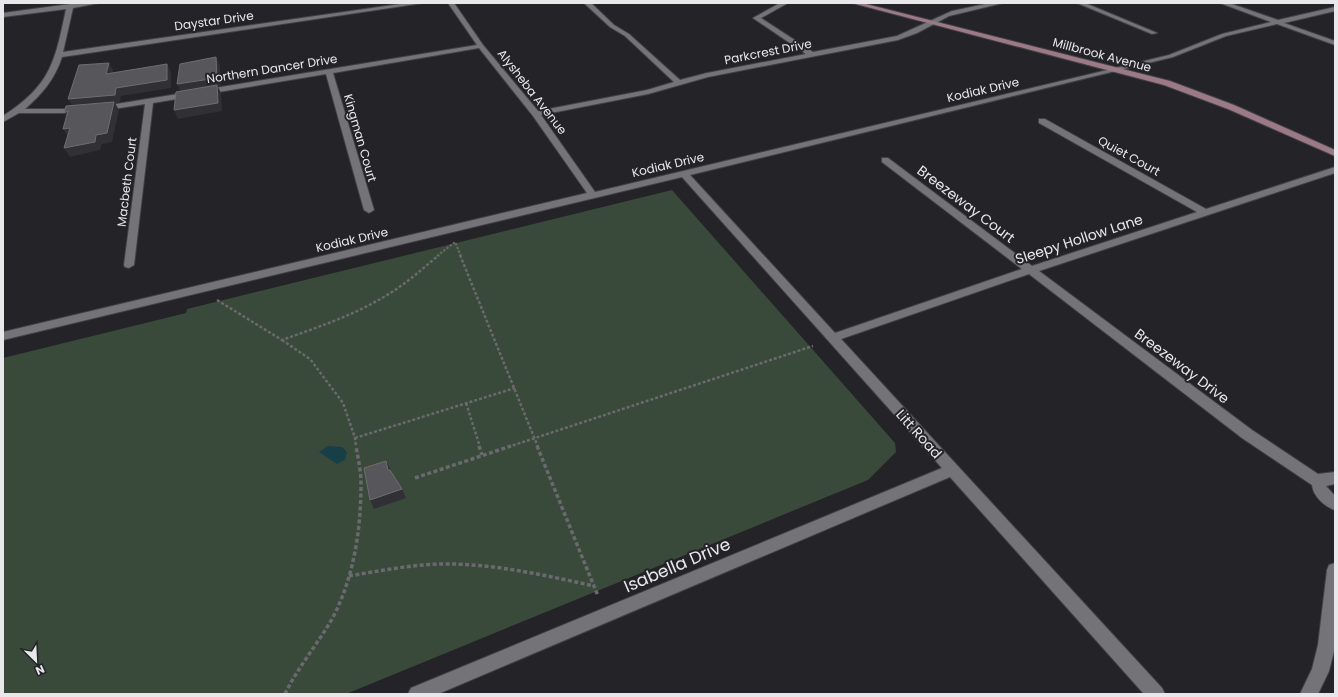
<svg xmlns="http://www.w3.org/2000/svg" width="1338" height="697" font-family="Poppins,sans-serif">
<rect width="100%" height="100%" fill="#242327"/>
<polygon fill="#394a3a" points="672,190 895,443 896,452 868,480 346,694 3,694 3,358 186,313 187,309"/>
<polygon fill="#163f47" points="328,446 342,447 347,452 345,460 337,464 319,452"/>
<g fill="none" stroke-linecap="round" stroke-linejoin="round">
<g stroke="#424145" stroke-width="2">
<g id="street">
<path d="M99,3L73,8L63,52L407,3H423L62,57C55,79 42,94 25,109H84V113H19L3,122V116C51,85 55,62 66,9L3,17V13L70,4Z"/>
<path d="M448,3H454L483,45L538,111L647,90L674,82L625,36L610,27L584,3H591L614,25L629,34L680,80L707,73L806,54L753,18L780,3H788L761,18L813,52L897,36L952,11L990,3H1003L949,16L917,33L898,40L708,77L648,94L541,115L595,192L1099,72L1169,55L1222,34L1271,22L1220,3H1229L1278,20L1335,7V11L1284,23L1335,41V45L1277,24L1226,36L1173,57L690,175L835,333L1022,269L882,162V158H888L1032,266L1197,212L1039,123V119H1045L1206,209L1335,167V173L1039,271L1252,430L1318,474L1335,472V484L1326,486L1335,496V510C1325,507 1313,496 1312,485L1242,438L1029,274L841,339L1162,688L1165,694H1144L950,477L438,694H408L411,688L942,468L682,177L3,340V332L587,193L533,116L479,48L333,73L374,210L369,213L364,210L326,74L153,103L134,265L129,268L125,267L124,265L145,104L101,111H98V107L477,45Z"/>
<polygon points="1077,3 1085,3 1157,33 1152,34"/>
<polygon points="1335,563 1335,647 1329,671 1318,694 1300,694 1312,669 1318,645 1327,570 1329,565"/>
</g>
</g>
<g stroke="#424145" stroke-width="2">
<polygon id="secondary" points="852,3 862,3 1170,81 1234,105 1335,150 1335,156 1228,109 1164,85"/>
</g>
<polyline stroke="#6a696d" stroke-width="2" stroke-dasharray="2.5 1.5" stroke-linecap="butt" points="437,256 455,242 461,256"/>
<g stroke="#6a696d" stroke-width="2.5" stroke-dasharray="3 2" stroke-linecap="butt">
<polyline points="460,255 538,447"/>
<path d="M217,300L282,340C318,327 355,315 387,295C406,284 422,269 439,255"/>
<polyline points="282,340 310,359 343,403 355,438 356,447"/>
<polyline points="466,403 480,447"/>
<polyline points="355,438 515,388"/>
<polyline points="508,447 813,346"/>
</g>
<g stroke="#6a696d" stroke-width="3.5" stroke-dasharray="4 2.5" stroke-linecap="butt">
<polyline points="479,446 482,455"/>
<polyline points="537,446 598,596"/>
<polyline points="415,478 511,446"/>
<path d="M349,576C379,571 409,565 440,564C491,563 544,575 594,586"/>
<path d="M285,694C298,667 317,645 332,619C354,578 361,529 361,483C361,471 358,458 356,446"/>
</g>
<use href="#street" fill="#747378" fill-rule="evenodd"/>
<use href="#secondary" fill="#9b7a85" fill-rule="evenodd"/>
</g>
<g fill="#313034">
<polygon points="216,57 220,65 221,86 218,87 221,93 222,111 178,119 174,110 181,93 177,84"/>
<polygon points="109,63 113,70 110,82 106,74"/>
<polygon points="167,64 171,72 171,88 121,96 120,103 115,103 119,110 112,142 102,144 100,150 70,157 64,148 95,142 68,99 116,88"/>
<polygon points="68,111 69,122 64,113"/>
<polygon points="70,128 69,138 63,129"/>
<polygon points="386,461 391,470 392,480 388,470"/>
<polygon points="402,489 406,498 374,509 370,500"/>
</g>
<g fill="#57565b" stroke="#6e6d71">
<polygon points="216,57 217,78 177,84 180,64"/>
<polygon points="109,63 106,74 167,64 167,80 116,88 115,95 68,99 79,65"/>
<polygon points="217,85 218,103 174,110 176,92"/>
<polygon points="114,102 107,133 96,135 95,142 64,148 70,128 63,129 68,111 64,113 66,106"/>
<polygon points="386,461 388,470 390,470 402,489 370,500 364,468"/>
</g>
<g text-anchor="middle" stroke-width="4" stroke-linejoin="round" paint-order="stroke">
<g font-size="12" fill="#e8e8eb" stroke="#242327">
<text transform="translate(214 21) rotate(-8)" y="4">Daystar Drive</text>
<text transform="translate(768 52) rotate(-11)" y="4">Parkcrest Drive</text>
<text transform="translate(1102 55) rotate(15)" y="4">Millbrook Avenue</text>
<text transform="translate(272 69) rotate(-9)" y="4">Northern Dancer Drive</text>
<text transform="translate(983 90) rotate(-13)" y="4">Kodiak Drive</text>
<text transform="translate(532 92) rotate(52)" y="4">Alysheba Avenue</text>
<text transform="translate(360 138) rotate(74)" y="4">Kingman Court</text>
<text transform="translate(1129 156) rotate(29)" y="4">Quiet Court</text>
<text transform="translate(668 165) rotate(-13)" y="4">Kodiak Drive</text>
<text transform="translate(127 182) rotate(-83)" y="4">Macbeth Court</text>
<text transform="translate(352 240) rotate(-13)" y="4">Kodiak Drive</text>
</g>
<g font-size="14" fill="#e8e8eb" stroke="#242327">
<text transform="translate(966 204) rotate(37)" y="5">Breezeway Court</text>
<text transform="translate(1079 239) rotate(-18)" y="5">Sleepy Hollow Lane</text>
<text transform="translate(1182 366) rotate(37)" y="5">Breezeway Drive</text>
<text transform="translate(919 434) rotate(48)" y="5">Litt Road</text>
</g>
<g font-size="17" fill="#e8e8eb" stroke="#242327">
<text transform="translate(677 565) rotate(-23)" y="6">Isabella Drive</text>
</g>
</g>
<rect width="1338" height="697" fill="none" stroke="#e8e8eb" stroke-width="8"/>
<g transform="translate(36 661) rotate(156)" stroke="#242327" stroke-width="3" paint-order="stroke">
<path d="M0-3L7 15L0 10L-7 15Z" fill="#e8e8eb"/>
<text y="-6" font-size="11" font-weight="bold" text-anchor="middle" fill="#e8e8eb">N</text>
</g>
</svg>
